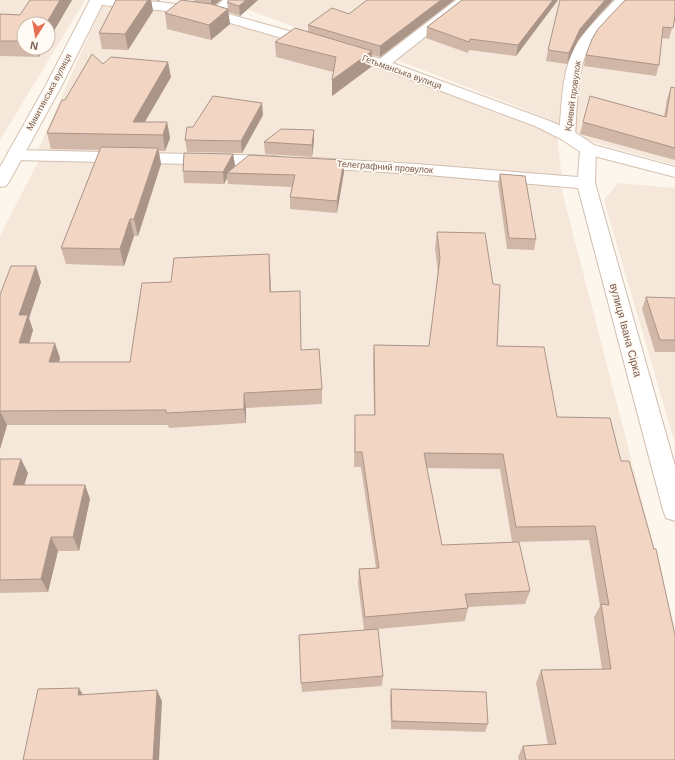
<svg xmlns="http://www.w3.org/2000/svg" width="675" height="760" font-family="Helvetica,sans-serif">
<rect width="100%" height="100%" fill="#fdf6ec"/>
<g fill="#f5e8da" fill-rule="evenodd">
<path d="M0,0H85L0,140ZM24,24H48V48H24Z"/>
<polygon points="182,0 675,0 675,165 582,139 549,119 392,58 343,45 244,8 219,2"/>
<polygon points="102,6 171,11 212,18 353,60 450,94 557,135 562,179 37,152"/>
<polygon points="41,156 231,160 560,183 675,629 675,760 0,760 0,236"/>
<polygon points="618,183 675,188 675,444 604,200"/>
</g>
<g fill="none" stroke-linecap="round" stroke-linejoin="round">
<g stroke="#d1beb0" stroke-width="2">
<g id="street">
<path d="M223,0H238C232,8 220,20 209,17L207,14Z"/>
<polygon points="456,0 472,0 387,67 382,68 377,67 375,64 377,61"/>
<path d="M615,0H629C619,14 604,25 594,39C575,66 578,104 575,135L573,139L567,140L561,139L559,135C562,107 561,73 575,47C585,29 601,15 615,0Z"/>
<polygon points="588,144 594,145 596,149 595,183 675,466 675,521 666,518 663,510 578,188 416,174 314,168 308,167 305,163 308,159 314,158 416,164 578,177 580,149 582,145"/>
<polygon points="15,150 274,156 280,157 283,161 280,165 274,166 15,160 9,159 7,155 9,151"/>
</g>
</g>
<g stroke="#d6c0b0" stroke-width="2">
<polygon id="secondary" points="90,0 138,0 168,3 214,10 275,27 387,61 547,120 573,131 594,145 675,167 675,177 582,153 561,139 535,126 377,67 265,33 213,18 168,11 102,5 62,85 9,182 6,186 0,187 0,167 46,85"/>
</g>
<use href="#street" fill="#fff" fill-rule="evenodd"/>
<use href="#secondary" fill="#fff" fill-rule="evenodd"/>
</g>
<g fill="#d1b7a8">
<polygon points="72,0 48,41 48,24 24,24 24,48 44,48 39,57 0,56 0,14 20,15"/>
<polygon points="116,0 160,0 160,1 151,0 153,11 128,50 102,49 99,33"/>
<polygon points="194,0 221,0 215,5 228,9 227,2 229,0 258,0 240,16 228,12 230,24 211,40 167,29 165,13 194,1"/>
<polygon points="367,0 454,0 380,57 371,55 371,67 332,96 333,72 276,57 275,42 308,32 308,25 349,14"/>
<polygon points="462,0 558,0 516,56 469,50 468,53 426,38 427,27"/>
<polygon points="675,0 675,21 674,21 669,39 662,38 659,65 656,76 584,66 586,55"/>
<polygon points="598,16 578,40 567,64 546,61 548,50"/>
<polygon points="103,64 171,77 145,122 167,122 170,138 165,151 159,151 161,164 138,236 134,236 124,266 66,264 61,248 100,150 51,149 47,133 65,100"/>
<polygon points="671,87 675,88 675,160 580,134 583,122 664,117 667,99"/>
<polygon points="263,115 242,153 187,152 185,140 193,127"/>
<polygon points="314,141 312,157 265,154 264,142"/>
<polygon points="233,154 235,165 234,167 344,160 344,172 337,213 290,209 290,197 292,187 228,184 227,178 224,184 184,183 183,171"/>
<polygon points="500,174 536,239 534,250 507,249 498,184"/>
<polygon points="437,232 497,346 557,417 610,418 675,760 519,760 518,757 523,746 548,745 536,683 541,670 602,669 594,617 600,606 589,540 512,542 500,469 427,468 442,545 530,591 525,604 468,607 468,608 465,621 378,629 383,676 382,686 302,692 301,683 364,630 358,583 359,569 376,568 361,467 354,467 355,415 374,415 373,361 374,345 429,346 438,274 435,248"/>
<polygon points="270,269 271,292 322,389 322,404 246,408 246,423 169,428 168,425 7,425 0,449 0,295 41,282 29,318 33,330 29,343 60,358 59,362 130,362 171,282"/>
<polygon points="646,297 675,298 675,352 655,352 642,309"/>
<polygon points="0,459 28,473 24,485 85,485 90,499 79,551 58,551 48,592 0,593"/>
<polygon points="391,689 488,724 485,732 391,729 390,698"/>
</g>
<g fill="#aa9588">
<polygon points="60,0 72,0 48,41 48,24 46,24"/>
<polygon points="148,0 151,0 153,11 128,50 125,34"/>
<polygon points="211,0 221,0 211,8"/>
<polygon points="246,0 258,0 240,16 239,6"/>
<polygon points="441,0 454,0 380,57 380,46"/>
<polygon points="553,0 558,0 516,56 518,45"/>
<polygon points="605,0 613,0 598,16 578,40 567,64 569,53 580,29"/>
<polygon points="228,9 230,24 211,40 209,25"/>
<polygon points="37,48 44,48 39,57"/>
<polygon points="372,51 371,67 332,96 332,80"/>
<polygon points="168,62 171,77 137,135 133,122"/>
<polygon points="262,103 263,115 242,153 241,141"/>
<polygon points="167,122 170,138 165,151 163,135"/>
<polygon points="314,130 314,141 312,157 312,145"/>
<polygon points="158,148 161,164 138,236 134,219"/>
<polygon points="233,154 235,165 231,173 227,173 227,178 224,184 223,172"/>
<polygon points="344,160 344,172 337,213 337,201"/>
<polygon points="130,219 134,236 124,266 120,249"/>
<polygon points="269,254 270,269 271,307 270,292"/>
<polygon points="36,266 41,282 29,318 33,330 25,358 19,343 19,315"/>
<polygon points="55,343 60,358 55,377 49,362"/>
<polygon points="244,393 246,408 246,423 244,409"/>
<polygon points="0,411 7,425 0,449"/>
<polygon points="21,459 28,473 20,499 13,485"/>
<polygon points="85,485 90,499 79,551 73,537"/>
<polygon points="51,537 58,551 48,592 41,579"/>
<polygon points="79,688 86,700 78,695"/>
<polygon points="157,690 162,701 159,760 153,760"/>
</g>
<g fill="#f3d5c3" stroke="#aa9588">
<polygon points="30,0 60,0 46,24 24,24 24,41 0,41 0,14 20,15"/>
<polygon points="116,0 148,0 125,34 99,33"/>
<polygon points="181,0 211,4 228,9 209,25 165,13"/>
<polygon points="229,0 246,0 239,6 227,2"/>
<polygon points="367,0 441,0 380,46 308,25 332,8 349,14"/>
<polygon points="462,0 553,0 518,45 470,39 469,42 427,27"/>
<polygon points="560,0 605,0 580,29 569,53 548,50"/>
<polygon points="625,0 675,0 675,16 673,28 663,27 659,65 586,55 592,39 598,29"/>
<polygon points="295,28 372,51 332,80 336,57 275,42"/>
<polygon points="92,54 103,64 111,57 168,62 133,122 167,122 163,135 47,133 62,100 65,100"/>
<polygon points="671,87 675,88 675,148 583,122 590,96 666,117"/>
<polygon points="213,96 262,103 241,141 185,140 187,127 193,127"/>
<polygon points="281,129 314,130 312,145 264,142"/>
<polygon points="101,147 158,148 134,219 130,219 120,249 61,248"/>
<polygon points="184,153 233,154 223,172 183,171"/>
<polygon points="249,155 344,160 337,201 290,197 295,175 227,173"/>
<polygon points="500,174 525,176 536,239 509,238"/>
<polygon points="437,232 485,233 493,284 500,285 497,346 544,347 557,417 610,418 621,461 629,461 654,549 656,549 675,635 675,760 526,760 523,746 556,744 541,670 611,669 601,604 609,605 595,526 516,527 503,454 424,453 442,545 519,542 530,591 465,594 468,608 365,617 359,569 379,568 362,452 355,452 355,415 375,415 374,345 429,346 440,258"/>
<polygon points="269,254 270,292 300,291 301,350 319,349 322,389 244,393 244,409 166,413 166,410 0,411 0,295 11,266 36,266 19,315 28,315 19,343 55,343 49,362 130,362 142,283 171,282 174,258"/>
<polygon points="646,297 675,298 675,340 660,340"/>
<polygon points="0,459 21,459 13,485 85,485 73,537 51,537 41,579 0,580"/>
<polygon points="378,629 383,676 301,683 299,635"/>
<polygon points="79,688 78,695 157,690 153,760 23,760 38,689"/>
<polygon points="391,689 486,692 488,724 392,721"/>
</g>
<g text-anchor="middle" stroke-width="3.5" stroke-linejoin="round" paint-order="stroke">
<g font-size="9" fill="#7a5c4d" stroke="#fffaf3">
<text transform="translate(402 72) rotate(20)" y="3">Гетьманська вулиця</text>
<text transform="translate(49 92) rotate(-62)" y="3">Микитинська вулиця</text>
<text transform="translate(573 96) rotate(-82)" y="3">Кривий провулок</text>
<text transform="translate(385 167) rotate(4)" y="3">Телеграфний провулок</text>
</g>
<g font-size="11" fill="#7a5c4d" stroke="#fffaf3">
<text transform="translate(626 330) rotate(75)" y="4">вулиця Івана Сірка</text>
</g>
</g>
<g transform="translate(36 36) rotate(191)"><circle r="19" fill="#fffaf3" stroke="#cabbb1"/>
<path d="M0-3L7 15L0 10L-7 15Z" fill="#e76f51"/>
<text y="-6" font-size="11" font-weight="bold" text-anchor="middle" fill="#7a5c4d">N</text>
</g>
</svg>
